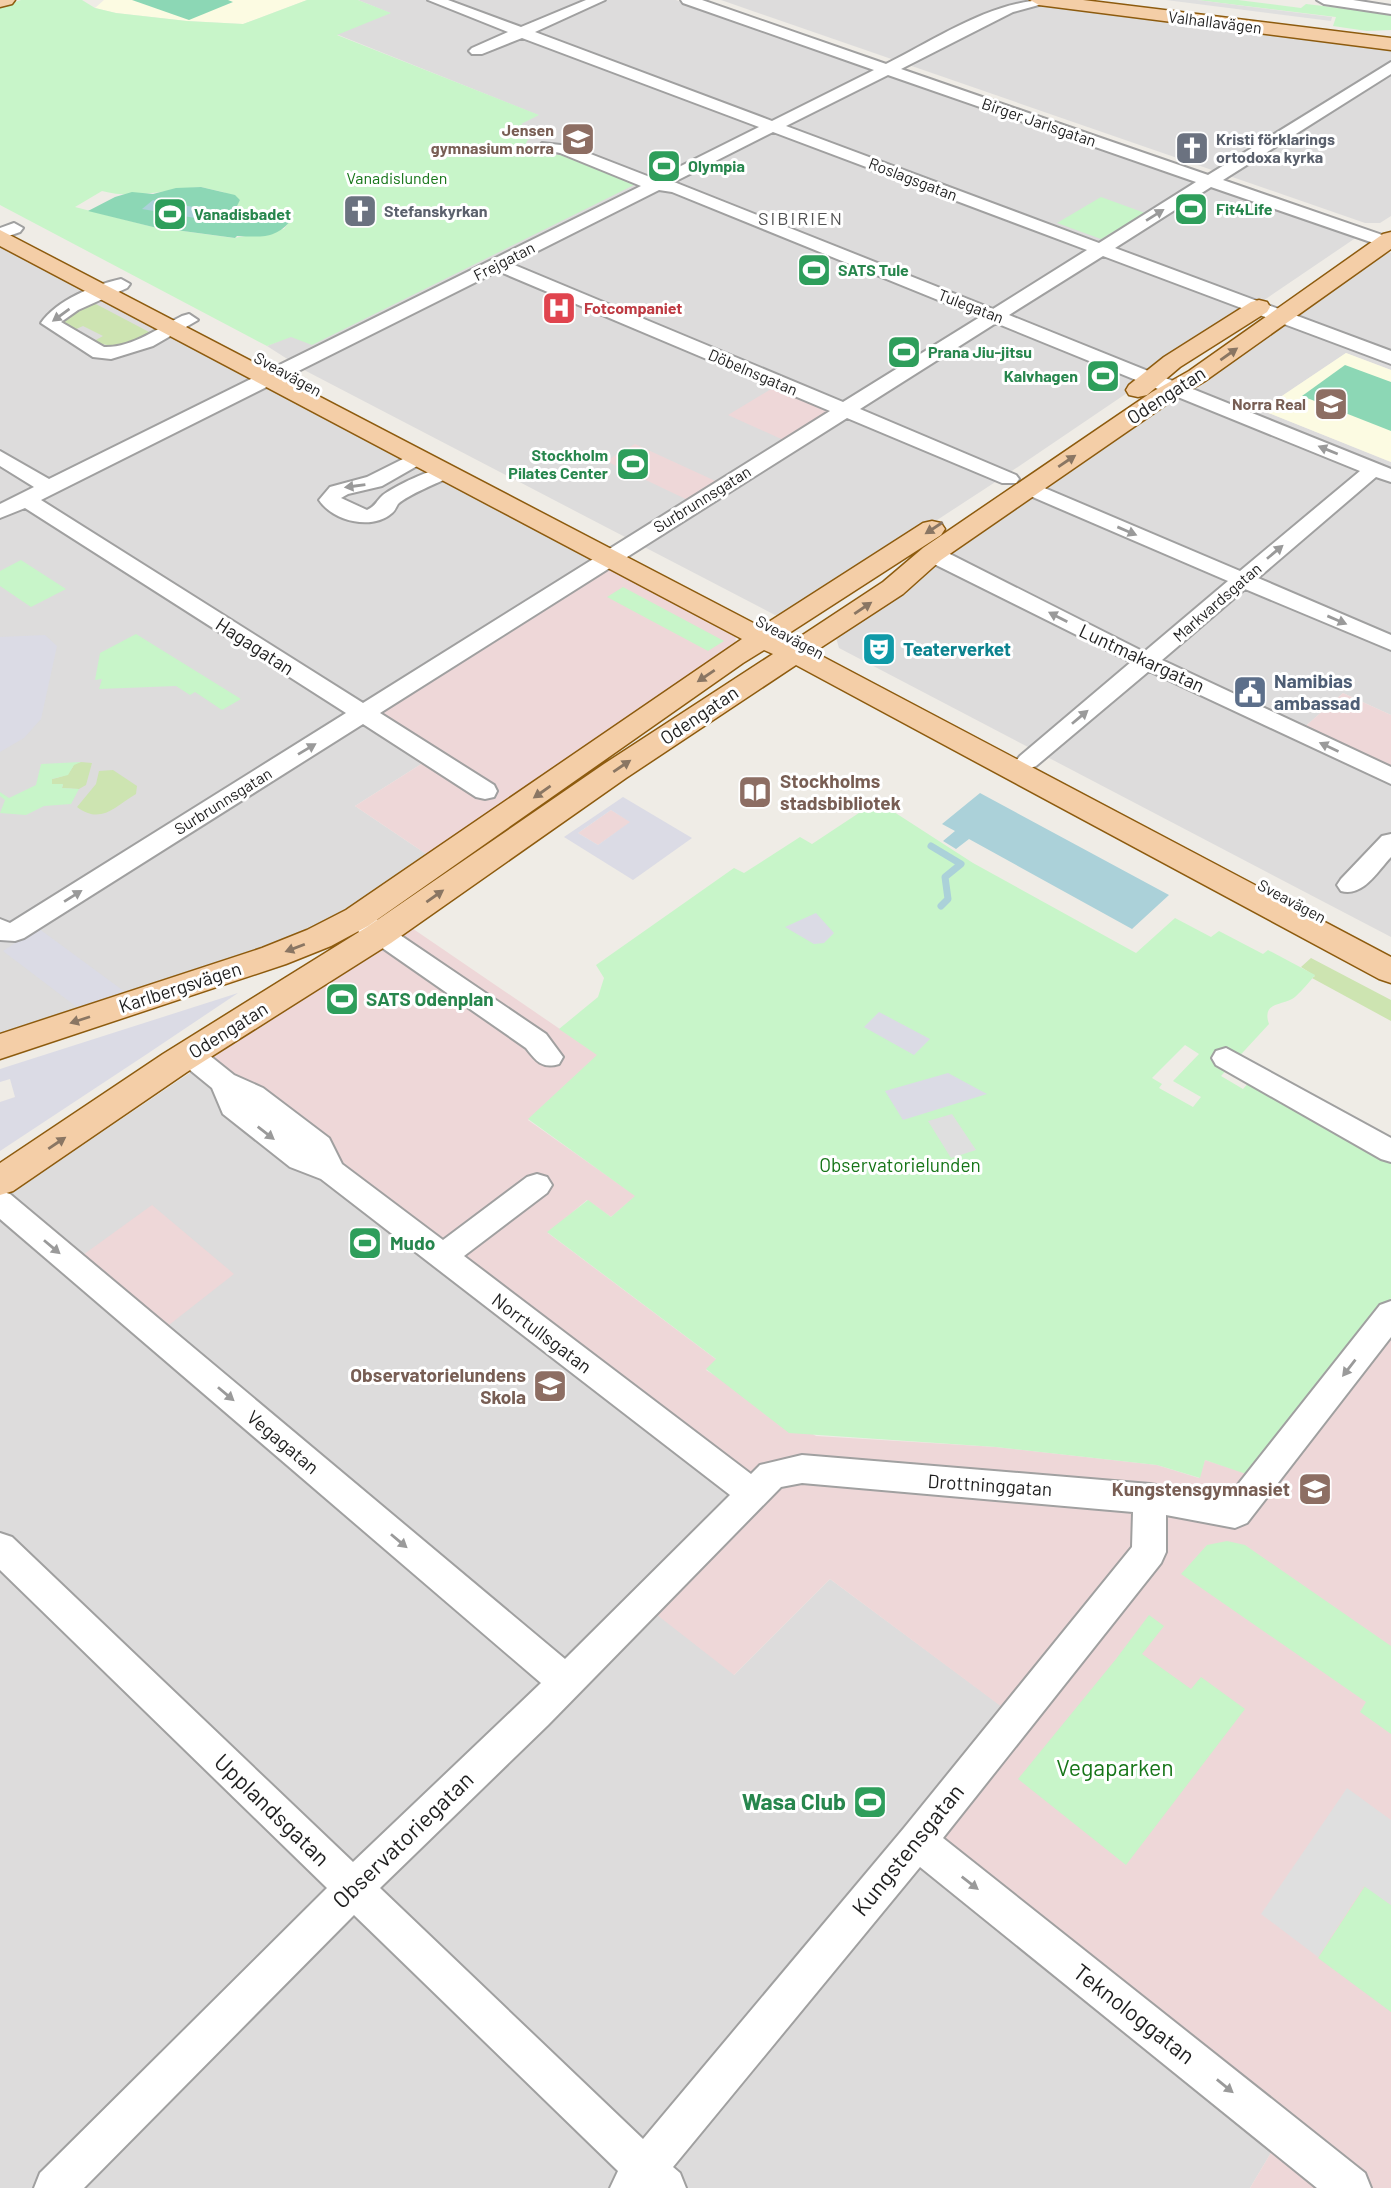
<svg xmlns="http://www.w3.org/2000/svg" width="1391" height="2188" font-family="Barlow,sans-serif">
<rect width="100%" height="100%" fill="#efece6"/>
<g fill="#dddcdc">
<polygon points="358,0 676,0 1357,237 1003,477 790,616 775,615 306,371 267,346 540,231 635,184 560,155 540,154 524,145 528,136 520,124 538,115 336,34 390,13"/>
<polygon points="721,0 1023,0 1391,46 1391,216 1380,223 1365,223"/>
<polygon points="0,236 614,555 437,754 355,806 435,860 356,916 0,1044"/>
<polygon points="1389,252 1391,253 1391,370 1346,353 1261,410 1391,462 1391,715 1343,693 1300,731 1391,775 1391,937 839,648 835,634"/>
<polygon points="194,1070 753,1497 734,1675 830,1579 1019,1719 1282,2134 1250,2188 0,2188 0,1201"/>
</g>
<g fill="#eed7d8">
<polygon points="781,383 843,410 790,443 728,415"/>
<polygon points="635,444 722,484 694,503 606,461"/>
<polygon points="614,555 736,635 735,648 435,860 355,806 437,754 367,710"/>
<polygon points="1343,693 1391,715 1391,775 1300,731"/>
<polygon points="611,810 631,822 598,845 578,833"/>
<polygon points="406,924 598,1055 528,1120 636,1196 611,1217 587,1200 548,1233 717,1360 706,1370 816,1436 996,1447 1157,1465 1199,1478 1205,1460 1249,1474 1391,1298 1391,2188 1250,2188 1282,2134 921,1839 1018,1719 830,1579 734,1675 643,1604 753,1497 194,1070"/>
<polygon points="152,1205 234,1274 160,1332 76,1260"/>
</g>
<g fill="#fcfbe2">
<polygon points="104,0 307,0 243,24 187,21 116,13 95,8"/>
<polygon points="1346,353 1391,370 1391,462 1261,410"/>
</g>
<g fill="#cde4b1">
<path d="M94,303L151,333C131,342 115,351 94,341L103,336L83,326L74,330L60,322Z"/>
<path d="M81,762L92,763L86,785L79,789L62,788L63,785L51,784L52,779C62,777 70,775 74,764Z"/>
<path d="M113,770L137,786L136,794C114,807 101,825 77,807L96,784L99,771Z"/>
<polygon points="1311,958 1391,1000 1391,1021 1312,978 1315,976 1301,967"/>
</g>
<g fill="#c8f5c9" fill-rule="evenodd">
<path d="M21,0H82L95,8L116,13L187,21L243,24L307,0H358L391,13L337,35L539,115L521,124L533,130L525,145L540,154L560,155L636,184L312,345L291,337L267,346L0,205V7ZM201,187L223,192L240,200L235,208L244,215L291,219L284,229L234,238L153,227L75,207L102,191C134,200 168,189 201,187Z"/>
<polygon points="1197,0 1238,0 1301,8 1306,4 1391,14 1391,30 1367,31 1333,26 1336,17"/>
<polygon points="1101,197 1145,213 1101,239 1057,223"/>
<polygon points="21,560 66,589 31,607 0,586 0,571"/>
<polygon points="623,587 724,641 708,651 607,597"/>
<polygon points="136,634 241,699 222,710 195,692 190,695 176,686 99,689 102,679 95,680 100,653"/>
<polygon points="81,762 74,765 68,775 52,779 52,784 63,784 62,788 79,789 71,804 44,806 26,815 0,813 5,800 0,796 0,792 9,798 36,785 41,764"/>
<path d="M877,801L973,863L1136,953L1175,918L1211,937L1219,931L1263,954L1268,950L1315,975C1309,982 1303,990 1295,997C1284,1006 1261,1001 1269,1024L1221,1076L1243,1089L1251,1080L1391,1157V1298L1249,1475L1205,1460L1200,1478L1157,1465L996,1447L789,1433L706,1369L716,1359L547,1232L588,1200L611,1217L635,1196L528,1119L597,1055L559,1029L598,997L604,978L596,965L734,868L744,873L800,837L812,844ZM1185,1045L1199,1054L1173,1081L1201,1097L1193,1107L1159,1088L1162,1084L1152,1078Z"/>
<polygon points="1227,1541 1245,1545 1391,1646 1391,1734 1360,1712 1366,1702 1181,1574 1207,1545"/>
<polygon points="1149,1615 1164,1626 1142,1654 1191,1689 1201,1677 1245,1709 1126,1865 1018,1779 1116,1659"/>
<polygon points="1365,1886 1391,1905 1391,2012 1318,1958"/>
</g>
<g fill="#8cd7b5">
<polygon points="132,0 228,0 233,2 189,20"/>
<path d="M201,187L235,195L240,200L236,208L244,215L292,219C276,239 263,237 237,236L235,238L153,227L88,211L115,197L132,192L153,194L176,188Z"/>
<polygon points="1345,365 1391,382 1391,431 1302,396"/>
</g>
<g fill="#dfdfdf">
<polygon points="1166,0 1197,0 1332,17 1331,21"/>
<polygon points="952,1114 976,1150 951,1158 928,1121"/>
<polygon points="1347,1788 1391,1820 1391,1905 1364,1886 1318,1957 1261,1914"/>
</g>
<g fill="#dbdbe5" fill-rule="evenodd">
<polygon points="45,635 57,646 41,719 24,738 0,752 0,637"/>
<path d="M623,797L692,838L633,880L564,837ZM611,810L630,822L598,845L578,833Z"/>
<polygon points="816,913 834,933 824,943 814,944 785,927"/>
<polygon points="38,928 125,992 78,1008 3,951"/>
<polygon points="238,993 147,1054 0,1151 0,1102 15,1097 10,1079 0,1082 0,1069"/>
<polygon points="879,1012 930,1039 914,1055 864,1027"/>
<polygon points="948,1073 987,1094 903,1120 885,1091"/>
</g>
<g fill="#abd1d9">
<polygon points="153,200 217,211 207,220 142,209"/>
<polygon points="980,793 1169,895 1132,929 969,839 956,849 943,841 955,831 942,824"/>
</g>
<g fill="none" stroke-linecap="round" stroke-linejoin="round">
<polyline stroke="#abd1d9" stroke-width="7" points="931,846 961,864 945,877 948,899 941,906"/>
<g stroke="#a0a0a0" stroke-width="4">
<g id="minor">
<path d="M428,0H448L521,27L586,0H605L535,32L772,121L874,70L683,3L681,0H702L886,64C936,39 993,0 1048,0L1046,3L1013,12L901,69L1208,175L1391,62V74L1223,180L1391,238V249L1211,187L1115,248L1391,351V364L1103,256L1009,315L1391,469V482L1376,477L1258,578L1391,635V650L1245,589L1162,660L1391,767V784L1149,671L1036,766L1028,769L1020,766L1016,761L1020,756L1131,662L924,559L921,554L924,549H940L1144,652L1228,581L1021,492L1018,488L1021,484H1035L1240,571L1360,471L996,323L860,409L1016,475L1019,479L1016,483H1002L847,418L380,713L494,785L497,791L494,797L485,799L476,797L363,724L24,938L15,941L0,940V919L10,923L346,713L25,508L0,518V504L34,487L0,466V451L49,479L641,186L560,153L542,149L540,146L542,143L570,146L655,179L759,127L522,38L482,54H472L469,51L472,48L508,32ZM888,75L1196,182L1099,243L786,126ZM773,132L1087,250L993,309L674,182ZM659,190L672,192L980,317L843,402L512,264ZM498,271L830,411L363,703L41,500Z"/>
<polygon points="1317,0 1353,0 1391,6 1391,14 1324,4"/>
<polygon points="14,223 23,228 20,232 0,239 0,228"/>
<path d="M121,279L130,284L127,288L78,310L61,322L104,347C132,348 158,328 182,316L189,314L198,320L153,346L111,359L93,357L41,323C57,300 94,285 121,279Z"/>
<path d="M417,452L424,454L427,458L424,462L382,486L348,494L341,498L367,510C377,505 376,501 383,495C395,486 439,464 452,468L455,472L452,476C438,483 409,494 398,504C396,507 395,511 392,513C372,531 333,521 319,500L330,487L367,477Z"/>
<path d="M1391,834V857C1377,872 1363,897 1341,891L1337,885L1341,879L1382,836Z"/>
<path d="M357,909L366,912L546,1034L563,1057L559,1064C542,1069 536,1061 526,1048L348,924L344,918L348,912Z"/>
<path d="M189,1044L199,1047L234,1075L263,1088L329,1138L342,1164L443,1240L527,1177L537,1174L547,1177L552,1185L547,1193L464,1256L751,1474L760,1465L802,1455L1150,1484L1228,1497L1380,1305L1391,1301V1337L1247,1523L1235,1528L1166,1515V1552L1161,1563L943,1838L1365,2173L1371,2188H1317L920,1867L673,2167L680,2173L686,2188H610L618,2171L354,1915L84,2188H34L40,2173L327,1888L0,1570V1533L12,1537L353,1862L541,1683L0,1219V1191L10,1194L565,1659L730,1495L321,1179L290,1167L223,1114L212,1088L179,1061L175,1054L179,1047ZM802,1483L1133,1512L1132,1547L904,1828L643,2139L380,1888L548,1725L781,1487Z"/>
<polygon points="1226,1048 1391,1138 1391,1162 1381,1159 1216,1065 1212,1058 1216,1051"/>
</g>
</g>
<g stroke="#8d5b0e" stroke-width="3">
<g id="major">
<polygon points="0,0 15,0 12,4 0,7"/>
<polygon points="1030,0 1083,0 1391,38 1391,50 1039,5"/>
<polygon points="0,230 761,627 923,523 932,521 941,523 945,529 941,535 783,637 792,642 883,582 923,548 1152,392 1189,371 1383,234 1391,232 1391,249 1205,381 1170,402 941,560 903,594 814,652 1391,957 1391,983 1379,979 796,665 626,778 391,943 187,1072 13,1191 0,1195 0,1163 163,1054 367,927 604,764 773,654 764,650 743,663 368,926 331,946 286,964 0,1059 0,1034 262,948 307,930 346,910 742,639 0,246"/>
<polygon points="1259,300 1267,302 1270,307 1267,312 1180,367 1147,395 1138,397 1129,395 1126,390 1129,385 1164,357 1251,302"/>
</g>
</g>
<use href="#minor" fill="#fff" fill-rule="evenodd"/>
<use href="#major" fill="#f4cea7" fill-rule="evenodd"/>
</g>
<defs><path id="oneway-solid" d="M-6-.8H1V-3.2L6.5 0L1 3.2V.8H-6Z" transform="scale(1.75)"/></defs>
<g fill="#9a9a9a">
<use href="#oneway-solid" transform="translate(1155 215) rotate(-32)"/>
<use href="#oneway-solid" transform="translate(61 315) rotate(144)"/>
<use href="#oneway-solid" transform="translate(1328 450) rotate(-158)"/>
<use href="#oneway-solid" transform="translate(355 486) rotate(172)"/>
<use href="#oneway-solid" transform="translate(1127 531) rotate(23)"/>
<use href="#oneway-solid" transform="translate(1275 552) rotate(-40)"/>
<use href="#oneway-solid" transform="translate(1058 617) rotate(-153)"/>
<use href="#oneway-solid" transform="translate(1337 620) rotate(23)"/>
<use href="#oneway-solid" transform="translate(1080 717) rotate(-40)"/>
<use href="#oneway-solid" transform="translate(1329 747) rotate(-155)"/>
<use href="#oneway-solid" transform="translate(307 749) rotate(-31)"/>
<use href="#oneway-solid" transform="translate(73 896) rotate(-32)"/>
<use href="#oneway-solid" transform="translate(266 1133) rotate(38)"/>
<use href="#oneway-solid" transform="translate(52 1247) rotate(40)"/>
<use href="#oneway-solid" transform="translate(1349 1368) rotate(128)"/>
<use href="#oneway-solid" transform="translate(226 1394) rotate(40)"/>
<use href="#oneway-solid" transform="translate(399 1541) rotate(40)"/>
<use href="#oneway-solid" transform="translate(970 1883) rotate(38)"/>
<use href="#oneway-solid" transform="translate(1225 2086) rotate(39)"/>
</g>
<g fill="#8a7663">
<use href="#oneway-solid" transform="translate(1229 354) rotate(-35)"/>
<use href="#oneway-solid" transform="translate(1067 461) rotate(-34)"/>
<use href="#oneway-solid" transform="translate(934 528) rotate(147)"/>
<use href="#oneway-solid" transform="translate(863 608) rotate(-34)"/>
<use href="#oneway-solid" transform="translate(706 676) rotate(146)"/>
<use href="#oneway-solid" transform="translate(622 766) rotate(-34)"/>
<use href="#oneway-solid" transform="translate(542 792) rotate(145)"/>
<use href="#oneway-solid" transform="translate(435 896) rotate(-35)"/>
<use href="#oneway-solid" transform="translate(295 948) rotate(159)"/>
<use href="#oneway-solid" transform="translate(80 1020) rotate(162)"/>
<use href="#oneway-solid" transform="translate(57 1143) rotate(-34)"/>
</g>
<defs>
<g id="school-square" transform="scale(1.75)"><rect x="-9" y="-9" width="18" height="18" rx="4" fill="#8d6e63" stroke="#fff"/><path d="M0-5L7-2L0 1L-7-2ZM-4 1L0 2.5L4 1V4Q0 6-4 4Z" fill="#fff"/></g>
<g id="church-square" transform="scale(1.75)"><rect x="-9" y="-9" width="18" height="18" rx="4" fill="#6b7280" stroke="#fff"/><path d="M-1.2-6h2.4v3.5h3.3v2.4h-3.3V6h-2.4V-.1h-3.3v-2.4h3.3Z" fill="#fff"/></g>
<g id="stadium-square" transform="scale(1.75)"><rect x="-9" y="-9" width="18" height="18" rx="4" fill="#2e9e5b" stroke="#fff"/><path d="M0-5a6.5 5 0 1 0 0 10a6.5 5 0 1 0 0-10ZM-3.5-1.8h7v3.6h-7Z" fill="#fff"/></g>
<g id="hospital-square" transform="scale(1.75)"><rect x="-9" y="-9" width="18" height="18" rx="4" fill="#e0444e" stroke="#fff"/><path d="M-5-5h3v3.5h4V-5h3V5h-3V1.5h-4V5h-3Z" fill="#fff"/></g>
<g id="theatre-square" transform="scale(1.75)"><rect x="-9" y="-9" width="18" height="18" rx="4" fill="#0f9aa8" stroke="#fff"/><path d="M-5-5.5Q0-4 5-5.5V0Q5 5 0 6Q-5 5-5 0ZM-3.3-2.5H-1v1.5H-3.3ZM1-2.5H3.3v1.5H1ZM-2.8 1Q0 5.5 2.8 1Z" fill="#fff"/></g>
<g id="civic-square" transform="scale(1.75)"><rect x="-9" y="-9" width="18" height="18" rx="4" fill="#5c6f8a" stroke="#fff"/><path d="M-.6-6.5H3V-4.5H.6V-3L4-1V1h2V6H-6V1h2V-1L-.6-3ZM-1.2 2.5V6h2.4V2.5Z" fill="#fff"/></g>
<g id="library-square" transform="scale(1.75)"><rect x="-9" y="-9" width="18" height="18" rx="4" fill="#8d6e63" stroke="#fff"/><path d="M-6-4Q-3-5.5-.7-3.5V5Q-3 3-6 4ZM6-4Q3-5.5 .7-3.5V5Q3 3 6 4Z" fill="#fff"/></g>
</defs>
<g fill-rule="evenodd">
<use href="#school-square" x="578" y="139"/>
<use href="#church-square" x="1192" y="148"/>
<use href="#stadium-square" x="664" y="166"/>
<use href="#stadium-square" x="1191" y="209"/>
<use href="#church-square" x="360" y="211"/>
<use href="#stadium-square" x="170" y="214"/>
<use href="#stadium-square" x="814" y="270"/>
<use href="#hospital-square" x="559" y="308"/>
<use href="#stadium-square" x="904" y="352"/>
<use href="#stadium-square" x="1103" y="376"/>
<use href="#school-square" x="1331" y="404"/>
<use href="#stadium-square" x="633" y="464"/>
<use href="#theatre-square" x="879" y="649"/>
<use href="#civic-square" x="1250" y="692"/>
<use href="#library-square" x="755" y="792"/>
<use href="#stadium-square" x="342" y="999"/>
<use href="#stadium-square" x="365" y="1243"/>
<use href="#school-square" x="550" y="1386"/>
<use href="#school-square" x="1315" y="1489"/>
<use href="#stadium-square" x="870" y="1802"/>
</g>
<g text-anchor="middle" stroke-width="6" stroke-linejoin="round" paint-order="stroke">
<g font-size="16" fill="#1f1f1f" stroke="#fff">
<text transform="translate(1215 22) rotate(7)" y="6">Valhallavägen</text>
<text transform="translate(1039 122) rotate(19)" y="6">Birger Jarlsgatan</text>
<text transform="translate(913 179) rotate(21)" y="6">Roslagsgatan</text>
<text transform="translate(504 261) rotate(-27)" y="6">Frejgatan</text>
<text transform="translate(971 306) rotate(21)" y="6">Tulegatan</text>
<text transform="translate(753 372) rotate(23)" y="6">Döbelnsgatan</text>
<text transform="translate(288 374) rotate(29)" y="6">Sveavägen</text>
<text transform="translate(702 499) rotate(-32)" y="6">Surbrunnsgatan</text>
<text transform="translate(1217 602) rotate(-41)" y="6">Markvardsgatan</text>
<text transform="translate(790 637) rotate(28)" y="6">Sveavägen</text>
<text transform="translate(223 801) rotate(-32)" y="6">Surbrunnsgatan</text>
<text transform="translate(1292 901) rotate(28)" y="6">Sveavägen</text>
</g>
<g font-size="16" font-weight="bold" fill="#785e54" stroke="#fff" text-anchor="end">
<text x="554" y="136">Jensen<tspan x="554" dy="18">gymnasium norra</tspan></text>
<text x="1306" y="410">Norra Real</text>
</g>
<g font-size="16" font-weight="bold" fill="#5b616d" stroke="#fff" text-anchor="start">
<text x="1216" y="145">Kristi förklarings<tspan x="1216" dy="18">ortodoxa kyrka</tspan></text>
<text x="384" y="217">Stefanskyrkan</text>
</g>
<g font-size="16" font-weight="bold" fill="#27864d" stroke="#fff" text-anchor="start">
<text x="688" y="172">Olympia</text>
<text x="1216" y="215">Fit4Life</text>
<text x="194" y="220">Vanadisbadet</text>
<text x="838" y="276">SATS Tule</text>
<text x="928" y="358">Prana Jiu-jitsu</text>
<text x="1078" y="382" text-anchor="end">Kalvhagen</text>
<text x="608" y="461" text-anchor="end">Stockholm<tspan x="608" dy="18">Pilates Center</tspan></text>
</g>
<g font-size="16" fill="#167518" stroke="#fff">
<text x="397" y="184">Vanadislunden</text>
</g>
<g font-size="16" font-weight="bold" fill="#be3a42" stroke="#fff" text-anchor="start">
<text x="584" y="314">Fotcompaniet</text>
</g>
<g font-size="18" letter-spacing="2" fill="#525252" stroke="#fff">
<text x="801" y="225">SIBIRIEN</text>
</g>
<g font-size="19" fill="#1f1f1f" stroke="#fff">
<text transform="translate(1166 395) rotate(-33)" y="7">Odengatan</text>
<text transform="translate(255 646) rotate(33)" y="7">Hagagatan</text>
<text transform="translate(1142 658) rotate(25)" y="7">Luntmakargatan</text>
<text transform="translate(699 715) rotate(-34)" y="7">Odengatan</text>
<text transform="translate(180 987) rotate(-18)" y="7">Karlbergsvägen</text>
<text transform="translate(228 1030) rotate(-32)" y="7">Odengatan</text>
<text transform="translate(542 1333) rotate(37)" y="7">Norrtullsgatan</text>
<text transform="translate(283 1442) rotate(40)" y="7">Vegagatan</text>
<text transform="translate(990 1485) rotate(4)" y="7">Drottninggatan</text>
</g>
<g font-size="19" font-weight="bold" fill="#0d838f" stroke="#fff" text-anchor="start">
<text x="903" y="656">Teaterverket</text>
</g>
<g font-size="19" font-weight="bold" fill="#4e5e75" stroke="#fff" text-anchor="start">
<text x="1274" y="688">Namibias<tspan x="1274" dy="22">ambassad</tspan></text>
</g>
<g font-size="19" font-weight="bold" fill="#785e54" stroke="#fff" text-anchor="end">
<text x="780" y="788" text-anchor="start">Stockholms<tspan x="780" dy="22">stadsbibliotek</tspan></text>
<text x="526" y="1382">Observatorielundens<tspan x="526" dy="22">Skola</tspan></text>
<text x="1290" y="1496">Kungstensgymnasiet</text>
</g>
<g font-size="19" font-weight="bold" fill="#27864d" stroke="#fff" text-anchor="start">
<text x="366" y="1006">SATS Odenplan</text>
<text x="390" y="1250">Mudo</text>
</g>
<g font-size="19" fill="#167518" stroke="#fff">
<text x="900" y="1172">Observatorielunden</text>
</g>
<g font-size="23" fill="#167518" stroke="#fff">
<text x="1115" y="1776">Vegaparken</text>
</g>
<g font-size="23" font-weight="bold" fill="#27864d" stroke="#fff" text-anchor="end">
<text x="846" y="1810">Wasa Club</text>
</g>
<g font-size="23" fill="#1f1f1f" stroke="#fff">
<text transform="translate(272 1810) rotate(44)" y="8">Upplandsgatan</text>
<text transform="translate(403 1840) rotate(-44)" y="8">Observatoriegatan</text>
<text transform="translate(908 1850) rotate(-51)" y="8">Kungstensgatan</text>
<text transform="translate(1134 2014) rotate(38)" y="8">Teknologgatan</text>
</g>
</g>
</svg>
